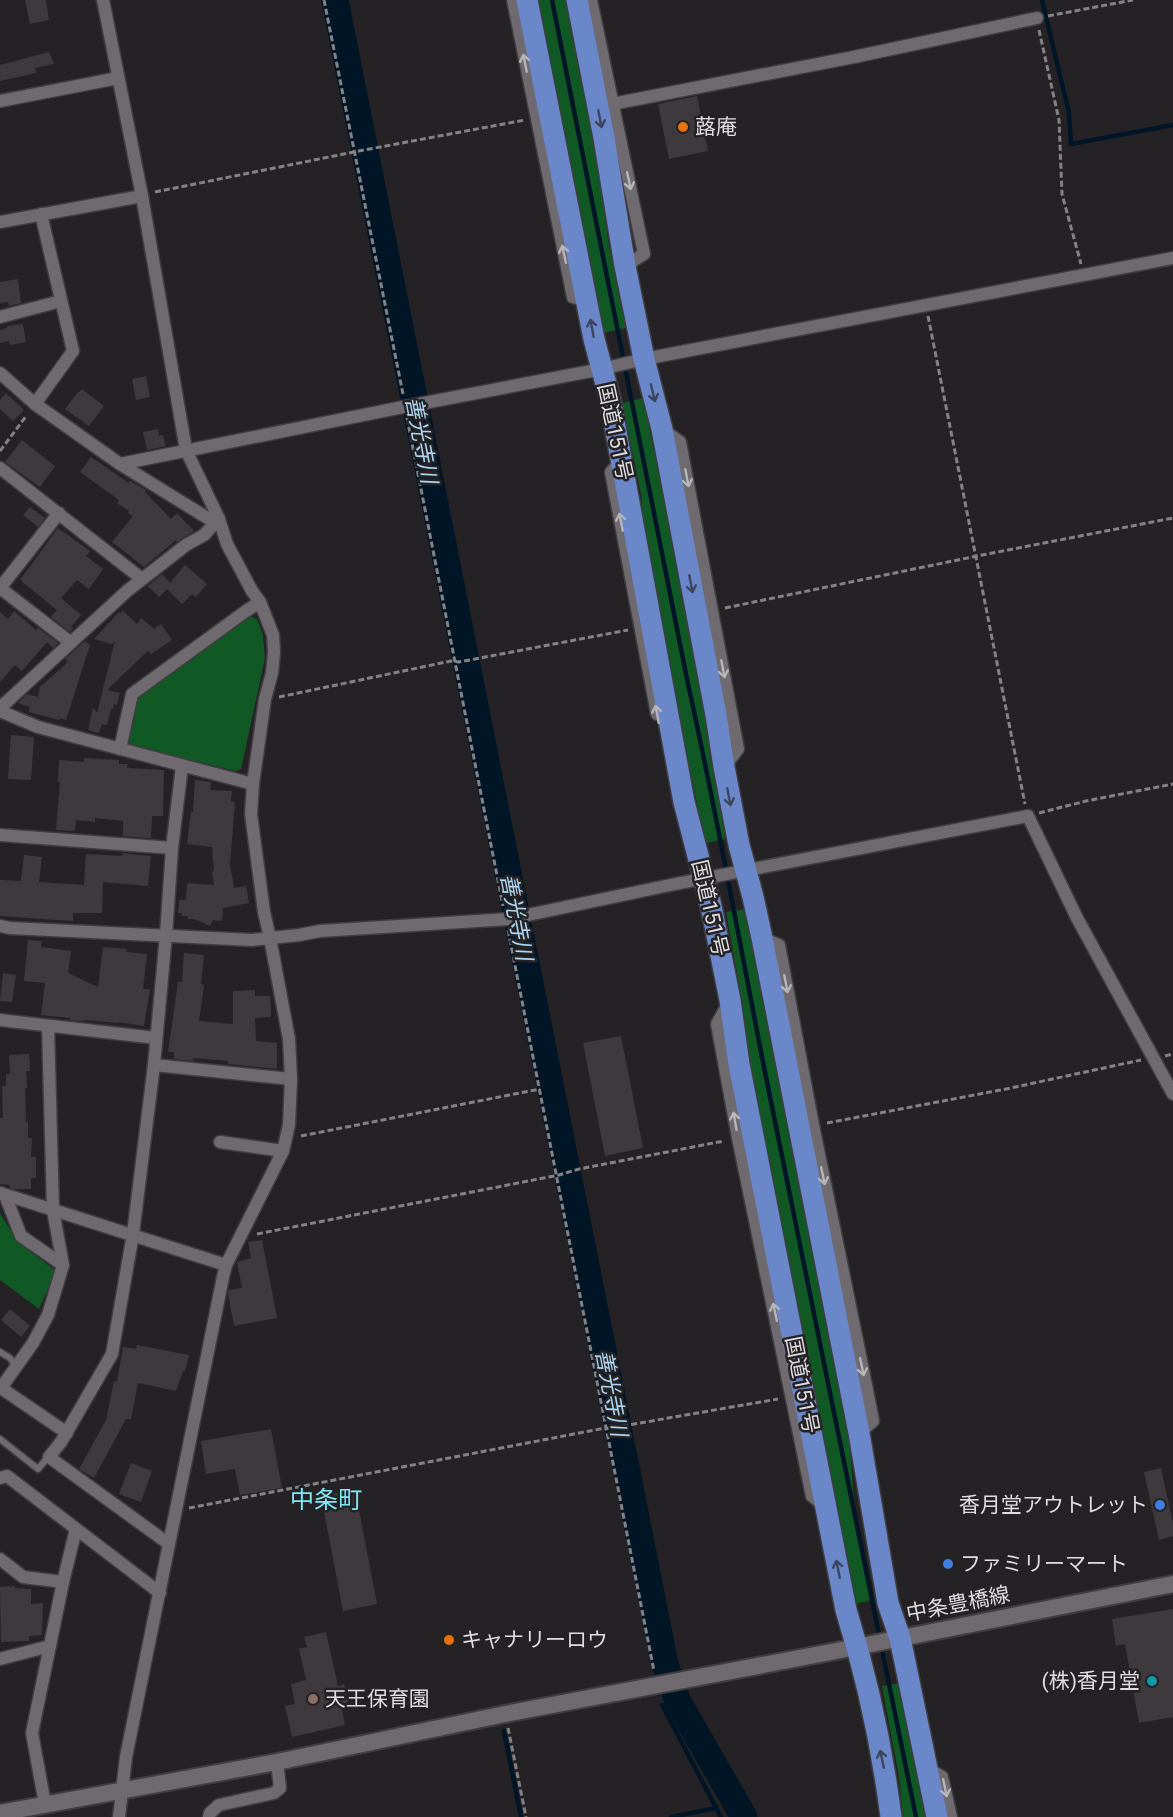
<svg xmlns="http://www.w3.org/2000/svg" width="1173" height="1817" font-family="Roboto,'Noto Sans JP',sans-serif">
<rect width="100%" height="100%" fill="#252225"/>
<g fill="#105824">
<polygon points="537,0 566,0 599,164 608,240 626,328 603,333"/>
<polygon points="643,398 702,681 710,756 720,803 725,839 705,843 647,560 641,494 622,403"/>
<polygon points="249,616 257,619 263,635 265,658 241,769 236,771 131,746 128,741 136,702 140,695"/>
<polygon points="747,909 848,1419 855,1517 873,1600 855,1604 753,1094 743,1006 726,912"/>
<polygon points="0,1213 14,1236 26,1248 56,1271 39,1309 0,1280"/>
<polygon points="901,1683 927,1817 903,1817 899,1777 882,1686"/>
</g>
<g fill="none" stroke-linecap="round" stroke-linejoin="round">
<g stroke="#001626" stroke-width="4.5">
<path d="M552,0L688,684C717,814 740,946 766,1077C816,1324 866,1570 916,1817"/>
<polyline points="1042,0 1069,113 1071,144 1173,125"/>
<polyline points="662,1705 721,1817"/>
<polyline points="504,1731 521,1817"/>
<polyline points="671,1817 716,1808"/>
</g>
<polyline stroke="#001626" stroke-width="27" points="335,0 665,1664 678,1702 744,1817"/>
</g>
<g fill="#3e393d">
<polygon points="25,0 46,0 49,20 30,24"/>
<polygon points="49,52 54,64 35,68 36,73 0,81 0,65"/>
<polygon points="697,96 708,151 669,159 658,104"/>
<polygon points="18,279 21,303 9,306 8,302 0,303 0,282"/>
<polygon points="23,324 26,342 10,345 9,341 0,343 0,330 7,328 7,326"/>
<polygon points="146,376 150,397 136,400 132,379"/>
<polygon points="82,389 104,406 89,426 65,409 78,392 79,392"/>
<polygon points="6,393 24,410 13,421 0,409 0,400"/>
<polygon points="158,429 159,436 163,435 166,446 147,450 143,432"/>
<polygon points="22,440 55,466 40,487 5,462"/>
<polygon points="91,457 129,483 130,481 146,490 145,492 171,519 177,513 194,531 177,542 176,540 144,567 112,542 133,516 128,513 129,511 117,503 119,500 80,472"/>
<polygon points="30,507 45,518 38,527 23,515"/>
<polygon points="58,528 90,551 86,556 103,569 89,589 77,580 61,598 81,615 71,627 73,629 70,632 51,617 57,610 20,580"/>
<polygon points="185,565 207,584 196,597 192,594 182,604 167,589 159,597 148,586 162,574 170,583"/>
<polygon points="122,610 137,624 141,618 154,629 161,624 172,640 151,654 148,651 107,690 120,693 117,705 114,704 113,709 111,709 107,725 102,724 99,733 88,730 93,707 97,713 115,641 112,644 94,639 119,612 121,614"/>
<polygon points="14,611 36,630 38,628 58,643 53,648 47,642 22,671 15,665 0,682 0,612 8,619"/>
<polygon points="85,641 90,645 66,720 60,718 59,720 29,712 30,707 18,703 27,694 38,697 40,687 68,662 65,659"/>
<polygon points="11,735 34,737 31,780 8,779"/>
<polygon points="84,758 119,760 119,764 128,764 127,768 164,770 163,816 152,816 151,838 123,836 123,821 95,818 95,822 76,820 75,831 56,830 60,782 58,782 59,760 84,762"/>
<polygon points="195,780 211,782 210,790 232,791 231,801 235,802 230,864 234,888 246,886 249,903 223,908 222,921 213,920 210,926 194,919 187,919 188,916 181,916 182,913 178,913 179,900 186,900 187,883 214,885 212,871 214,871 212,847 187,844 191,812 193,812"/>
<polygon points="122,853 151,856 148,886 103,882 102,913 73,913 73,921 0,916 0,880 21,881 24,855 42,857 39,882 84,885 86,854 122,856"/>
<polygon points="28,940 42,941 41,947 71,951 68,973 98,987 103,947 127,949 126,952 147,954 143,989 150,989 144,1026 118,1022 118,1023 84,1020 84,1021 79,1021 70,1020 70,1018 41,1015 45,983 24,981"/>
<polygon points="184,953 204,955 201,984 204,985 199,1021 233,1024 233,991 255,990 255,996 270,996 271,1017 255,1018 256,1041 277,1043 277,1069 228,1064 228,1061 193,1058 193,1061 174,1059 174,1052 168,1052 178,982 182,982"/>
<polygon points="3,973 16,975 12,1002 0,1001"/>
<polygon points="621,1036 643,1148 605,1156 583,1043"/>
<polygon points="29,1054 30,1071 26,1071 27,1088 25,1088 26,1122 28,1122 28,1138 32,1138 31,1157 36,1157 36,1178 31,1178 31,1189 14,1189 10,1188 10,1185 0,1184 0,1118 3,1118 2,1086 6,1086 6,1074 10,1074 9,1055"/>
<polygon points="262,1240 277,1318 234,1326 228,1293 229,1290 242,1288 237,1262 251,1258 248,1242"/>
<polygon points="10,1309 30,1326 21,1337 1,1320"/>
<polygon points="137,1345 189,1355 185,1371 183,1371 176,1391 138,1383 131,1419 126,1419 94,1478 79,1469 106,1420 114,1381 117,1382 123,1347 136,1349"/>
<polygon points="271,1429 282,1488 240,1495 235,1469 206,1474 201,1441"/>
<polygon points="131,1463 152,1471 141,1502 119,1494"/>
<polygon points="1161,1468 1173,1524 1173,1536 1159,1540 1144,1472"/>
<polygon points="355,1489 377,1604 343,1611 321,1496"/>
<polygon points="15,1586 15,1588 31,1589 31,1604 43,1603 42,1635 29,1636 29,1641 1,1642 0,1587"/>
<polygon points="1173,1609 1173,1717 1139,1723 1125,1644 1116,1646 1112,1619"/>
<polygon points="326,1632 338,1686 344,1684 349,1707 342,1709 345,1725 292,1737 285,1706 295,1704 291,1684 306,1680 299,1649 307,1647 304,1637"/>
</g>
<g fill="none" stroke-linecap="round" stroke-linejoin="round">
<g stroke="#403d41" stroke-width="9">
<g id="lane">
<polyline points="0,1352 10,1358 16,1366"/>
<polyline points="0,1439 38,1469 49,1456"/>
</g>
</g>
<g stroke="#403d41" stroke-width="15">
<g id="street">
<polyline points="103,0 142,196 186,450 219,519 227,544 252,591 260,602 273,635 274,652 272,673 265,699 253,784 251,814 264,912 270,938 289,1039 291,1079 289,1125 283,1151 226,1265 223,1277 126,1757 119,1817"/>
<polyline points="513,0 573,297 587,301"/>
<polyline points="591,0 644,254 625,266"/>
<polyline points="0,101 118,78"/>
<polyline points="612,104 854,57 1037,18"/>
<polyline points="0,222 142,196"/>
<polyline points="0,317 61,301"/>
<polyline points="0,373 35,404 120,464 209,519 219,519"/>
<polyline points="35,404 73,351 41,214"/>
<polyline points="663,430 680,442 738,749 724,767"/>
<polyline points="622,460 611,472 657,714"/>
<polyline points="120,464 398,408 602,369 644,359 1173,258"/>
<polyline points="0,468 142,579"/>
<polyline points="0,588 59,513"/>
<polyline points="0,588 70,642"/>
<polyline points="0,708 127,591 186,545 204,535 219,519"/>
<polyline points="0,711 38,727 253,784"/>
<polyline points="120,749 132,694 246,611 260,602"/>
<polyline points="0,835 172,848"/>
<polyline points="0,926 10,928 252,940 299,935 320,931 509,919 675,884 1028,816 1077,918 1173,1094"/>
<polyline points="762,938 779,945 813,1125 865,1380 873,1421 859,1433"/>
<polyline points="729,1002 717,1024 738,1138 812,1496 825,1506"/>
<polyline points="0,1020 156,1038"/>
<polyline points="48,1026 53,1210 63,1265 48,1315 33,1343 1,1388 67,1433"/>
<polyline points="154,1065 291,1079"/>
<polyline points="220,1142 283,1151"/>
<polyline points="0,1193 226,1265"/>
<polyline points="5,1195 21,1236 63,1265"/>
<polyline points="0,1478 7,1476 160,1593"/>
<polyline points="169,1544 49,1457 61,1442 112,1354 133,1234 154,1065 166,935 172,848 182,766"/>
<polyline points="0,1559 23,1577 63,1582"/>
<polyline points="0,1659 50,1646"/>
<polyline points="927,1768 942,1777 951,1817"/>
<polyline points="45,1804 32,1733 63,1582 76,1529"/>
<polyline points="209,1817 210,1813 219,1805 274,1793 280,1788 277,1762"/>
</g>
</g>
<g stroke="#403d41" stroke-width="20">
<polyline id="secondary" points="0,1813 277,1762 505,1714 831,1652 1173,1584"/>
</g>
<g stroke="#403d41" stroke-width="24">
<g id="highway">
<path d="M527,0L594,339L610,399L684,802L711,906L730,1000L739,1064L846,1610C867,1677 882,1747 891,1817"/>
<polyline points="577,0 604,138 625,266 644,359 662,429 716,715 724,767 739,845 753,897 762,938 859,1433 888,1603 900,1638 937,1817"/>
</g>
</g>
<g stroke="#858285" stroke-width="3" stroke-dasharray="6 3" stroke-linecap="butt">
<polyline points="324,0 403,394"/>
<polyline points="1048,16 1133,0"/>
<polyline points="1039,30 1059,120 1062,194 1081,264"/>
<polyline points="155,192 359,151 525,120"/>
<polyline points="928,316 1025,804"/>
<polyline points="407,418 503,906"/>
<polyline points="0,451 27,415"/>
<polyline points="725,608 977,556 1173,518"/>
<polyline points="279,697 451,661 459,662 628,630"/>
<polyline points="1039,813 1086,801 1173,784"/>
<polyline points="508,930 654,1671"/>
<polyline points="1165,1056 1173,1054"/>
<polyline points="827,1123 1006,1089 1141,1060"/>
<polyline points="301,1136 540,1089"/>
<polyline points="257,1234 559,1175 579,1169 724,1141"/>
<polyline points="189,1508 600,1429 611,1428 778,1399"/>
<polyline points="508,1728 526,1817"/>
</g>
<use href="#lane" stroke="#6e6a6f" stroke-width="6"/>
<use href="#street" stroke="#6e6a6f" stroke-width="12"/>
<use href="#secondary" stroke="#6e6a6f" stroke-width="16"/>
<use href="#highway" stroke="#6987c9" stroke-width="21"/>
</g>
<defs><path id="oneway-shaft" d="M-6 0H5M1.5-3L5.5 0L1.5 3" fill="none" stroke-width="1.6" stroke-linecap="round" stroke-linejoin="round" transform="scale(1.5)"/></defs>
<g stroke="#b7b5b8">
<use href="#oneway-shaft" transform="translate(525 63) rotate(-101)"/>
<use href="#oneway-shaft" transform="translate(629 181) rotate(78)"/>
<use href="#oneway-shaft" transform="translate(564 254) rotate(-102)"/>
<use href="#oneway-shaft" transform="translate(687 478) rotate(79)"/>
<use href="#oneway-shaft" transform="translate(621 522) rotate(-101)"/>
<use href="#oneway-shaft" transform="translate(723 669) rotate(79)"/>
<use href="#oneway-shaft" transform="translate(657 714) rotate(-101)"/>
<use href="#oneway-shaft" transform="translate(786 984) rotate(79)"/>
<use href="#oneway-shaft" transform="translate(735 1121) rotate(-100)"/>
<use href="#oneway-shaft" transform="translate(823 1176) rotate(78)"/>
<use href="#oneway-shaft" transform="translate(775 1312) rotate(-102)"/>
<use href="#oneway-shaft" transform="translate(862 1367) rotate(78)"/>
<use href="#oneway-shaft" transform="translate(945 1788) rotate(78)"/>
</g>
<g stroke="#3d455e">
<use href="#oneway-shaft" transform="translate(600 119) rotate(79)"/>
<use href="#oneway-shaft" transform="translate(592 328) rotate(-100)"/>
<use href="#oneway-shaft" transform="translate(653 393) rotate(76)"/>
<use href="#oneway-shaft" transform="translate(691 584) rotate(79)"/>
<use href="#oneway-shaft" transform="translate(729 797) rotate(79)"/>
<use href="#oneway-shaft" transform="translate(838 1569) rotate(-101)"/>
<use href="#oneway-shaft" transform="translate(882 1759) rotate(-102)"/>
</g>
<g fill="#e8710a" stroke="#252225" stroke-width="2">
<circle cx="683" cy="127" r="6"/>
<circle cx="449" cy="1640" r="6"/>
</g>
<g fill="#3f7fe0" stroke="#252225" stroke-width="2">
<circle cx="1160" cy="1505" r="6"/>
<circle cx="948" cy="1564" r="6"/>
</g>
<circle fill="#0f9aa8" stroke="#252225" stroke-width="2" cx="1152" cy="1681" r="6"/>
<circle fill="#8d6e63" stroke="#252225" stroke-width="2" cx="313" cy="1699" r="6"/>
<g text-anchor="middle" stroke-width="5" stroke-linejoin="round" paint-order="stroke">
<g font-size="21" fill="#dfdddf" stroke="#252225" text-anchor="start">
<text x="695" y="134">蕗庵</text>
<text x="1148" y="1512" text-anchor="end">香月堂アウトレット</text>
<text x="960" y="1571">ファミリーマート</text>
<text x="461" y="1647">キャナリーロウ</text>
<text x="1140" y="1688" text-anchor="end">(株)香月堂</text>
<text x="325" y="1706">天王保育園</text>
</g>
<g font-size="21" fill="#dfdddf" stroke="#252225">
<text transform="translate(615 432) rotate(78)" y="7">国道151号</text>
<text transform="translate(710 908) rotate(77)" y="7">国道151号</text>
<text transform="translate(802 1385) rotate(79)" y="7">国道151号</text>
<text transform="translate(958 1604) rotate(-11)" y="7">中条豊橋線</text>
</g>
<g font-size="22" font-style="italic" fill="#acd6f1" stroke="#252225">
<text transform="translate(422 440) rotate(79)" y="8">善光寺川</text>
<text transform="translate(517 917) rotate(79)" y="8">善光寺川</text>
<text transform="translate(612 1393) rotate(79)" y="8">善光寺川</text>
</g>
<g font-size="24" fill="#7de7f4" stroke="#252225">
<text x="326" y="1508">中条町</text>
</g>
</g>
</svg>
